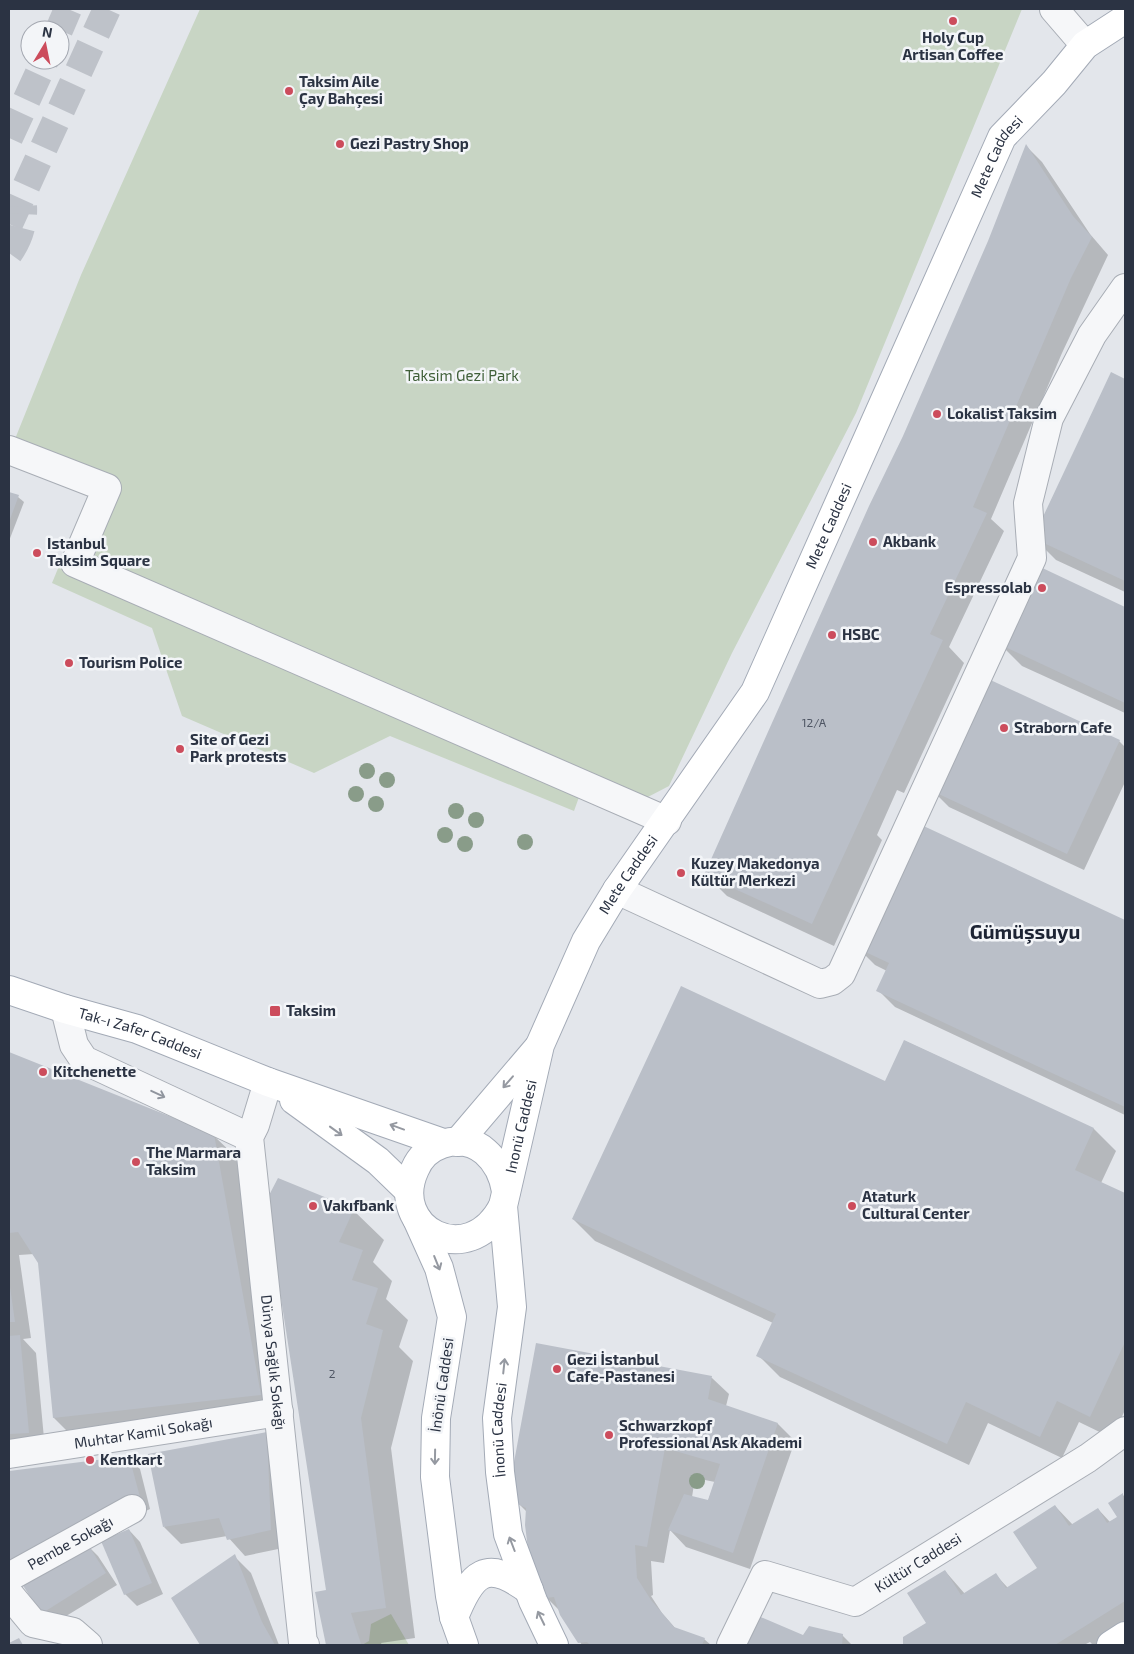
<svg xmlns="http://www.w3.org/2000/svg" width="1134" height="1654" font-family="'Exo 2',sans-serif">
<rect width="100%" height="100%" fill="#e3e6eb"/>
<g fill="#c8d5c4">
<polygon points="200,9 1022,9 856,413 732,653 669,786 644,799 587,775 574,811 390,736 314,773 182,716 152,628 52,583 98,472 15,439 81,275"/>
<polygon points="391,1614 409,1645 362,1645 369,1641 371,1624"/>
</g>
<g fill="#0003" fill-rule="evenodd">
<polygon points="1026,146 1042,162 1090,234 1108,255 1062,353 991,519 1004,531 949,647 964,663 904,793 897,790 877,835 882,840 834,946 727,896 706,875 904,436 989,242"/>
<polygon points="1111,374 1125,380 1125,592 1056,560 1034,538"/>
<polygon points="9,493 18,497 24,502 9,541"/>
<polygon points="1037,567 1125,609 1125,713 1022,666 1000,644"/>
<polygon points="984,679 1119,741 1125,747 1125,782 1084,870 949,807 932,790"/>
<polygon points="916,824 1125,922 1125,1115 895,1007 878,990 887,971 875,965 858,948"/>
<polygon points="905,1041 1094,1129 1116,1151 1101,1183 1125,1195 1125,1410 1112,1438 1079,1422 1062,1458 988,1423 969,1465 780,1377 758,1355 773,1323 595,1241 573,1219 886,1083"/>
<polygon points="9,1053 213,1135 236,1157 282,1417 76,1440 54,1418 39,1262 34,1254 19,1255 31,1338 23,1339 36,1353 45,1449 9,1452"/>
<polygon points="267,1201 353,1210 384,1240 373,1262 392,1281 386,1299 408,1320 399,1347 413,1361 391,1448 415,1638 381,1643 382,1645 327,1645 317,1593 327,1591"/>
<path d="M537,1344L712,1378L729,1394L726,1406L778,1424L795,1441L750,1569L686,1547L670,1530L664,1563L651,1561L653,1595L651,1596L662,1613L676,1629L704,1639L711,1645H582L560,1611L547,1598L527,1512L517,1502L514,1473ZM695,1478L715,1482L708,1501L692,1497Z"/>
<polygon points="266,1433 283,1450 288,1547 245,1556 227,1536 181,1544 164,1527"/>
<polygon points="128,1457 140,1469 150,1509 68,1549 87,1545 98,1556 117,1585 53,1624 9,1557 9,1473"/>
<polygon points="1123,1495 1125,1497 1125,1628 1099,1645 1093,1645 1090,1642 1084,1645 904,1645 904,1638 926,1625 945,1571 965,1594 996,1575 1008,1588 1038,1569 1055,1506 1073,1525 1098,1509 1110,1522 1118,1517 1110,1504"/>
<polygon points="129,1530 140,1542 163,1594 137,1606 125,1594"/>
<polygon points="234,1556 251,1573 279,1645 202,1645 172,1598"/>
<polygon points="842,1635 852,1645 743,1645 803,1636"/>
</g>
<g fill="#babfc8">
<polygon points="1026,144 1073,216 1092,237 1071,278 973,507 987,513 930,634 943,640 812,924 704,875 869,506 903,436 988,241"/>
<polygon points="1111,372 1125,379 1125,581 1033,538"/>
<polygon points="9,492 19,495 9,522"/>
<polygon points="1036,565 1125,607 1125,703 999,644"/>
<polygon points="984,677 1120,740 1067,854 930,790"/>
<polygon points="915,822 1125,920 1125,1107 876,991 889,963 857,948"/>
<polygon points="681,986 885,1081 904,1040 1094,1128 1075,1170 1125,1193 1125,1342 1090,1417 1057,1401 1040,1437 966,1402 947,1444 756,1356 776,1314 572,1219"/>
<polygon points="9,1052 214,1134 261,1395 53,1418 38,1263 18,1232 9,1233"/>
<polygon points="278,1178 354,1209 339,1242 363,1250 352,1280 378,1288 366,1324 383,1330 361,1418 386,1608 351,1613 361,1644 326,1645 315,1592 326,1590 266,1201"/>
<polygon points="10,1287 15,1322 9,1322 9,1288"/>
<polygon points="20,1335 29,1433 9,1434 9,1336"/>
<polygon points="536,1343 712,1376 708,1399 778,1423 733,1553 668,1530 684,1494 708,1500 720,1464 665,1448 647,1547 635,1545 637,1578 651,1600 674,1627 705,1638 702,1645 590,1645 587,1642 578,1643 560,1615 554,1597 546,1598 529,1557 525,1525 526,1508 516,1503 512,1473"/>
<polygon points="267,1432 271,1530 227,1540 219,1518 163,1527 148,1454"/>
<polygon points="129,1456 140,1497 96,1517 11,1566 9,1560 9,1471"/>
<polygon points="1123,1493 1125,1601 1055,1645 903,1645 903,1637 926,1623 907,1593 945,1570 961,1595 996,1573 1006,1588 1037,1568 1013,1532 1055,1505 1069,1526 1098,1508 1107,1523 1117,1517 1108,1503"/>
<polygon points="129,1529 152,1583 124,1595 101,1541"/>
<polygon points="87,1543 106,1573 41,1614 22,1584"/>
<polygon points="235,1554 262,1622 275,1645 200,1645 171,1598"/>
<polygon points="756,1615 803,1635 809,1626 843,1634 842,1645 742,1645"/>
<polygon points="19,1638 23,1645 9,1645 9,1643"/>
</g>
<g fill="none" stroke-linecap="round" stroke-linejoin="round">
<g stroke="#bec2c9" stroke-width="28" stroke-dasharray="28 14" stroke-linecap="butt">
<polyline points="59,30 68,9"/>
<polyline points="9,138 45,60"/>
<polyline points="9,224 107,9"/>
<path d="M9,253C19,239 24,223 23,206"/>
</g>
<g stroke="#a8adb5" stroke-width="30">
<g id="minor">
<polyline points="1054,9 1085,45"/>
<polyline points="9,450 107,488 75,563 667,821"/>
<polyline points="617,890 820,984 832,981 841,974 1032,558 1028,503 1049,418 1092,335 1125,288"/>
<polyline points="65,1009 74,1045 84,1060 249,1137"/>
<path id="s1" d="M268,1082L255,1125L249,1137L303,1643L305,1645"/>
<path id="s2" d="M9,1454L279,1412"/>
<path id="s3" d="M9,1577L132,1509"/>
<polyline points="9,1594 33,1623 73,1632 88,1645"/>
<path id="s4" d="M731,1645L765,1575L855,1602L1088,1458L1125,1431"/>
</g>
</g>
<g stroke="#a3aab6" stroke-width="30">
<g id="major">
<path id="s5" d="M9,990L65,1009L137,1029L268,1082L443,1143"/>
<polyline points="294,1100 378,1161 408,1190"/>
<polyline points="458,1142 538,1048"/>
<path d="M503,1206C469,1272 387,1229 415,1169C420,1157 430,1148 442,1144C477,1132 501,1161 506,1191"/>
<polyline points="417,1219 439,1268 452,1317 436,1418 435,1477 450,1596 454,1617 464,1645"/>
<path d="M454,1617C472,1573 485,1558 529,1590"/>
<path id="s6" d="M554,1645L533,1601L508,1534L500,1472L497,1418L512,1307L503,1206L540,1045L586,941L617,890L755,692L1002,137L1054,83L1085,45L1125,19"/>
<polyline points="1111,1645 1125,1636"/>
</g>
</g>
<use href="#minor" stroke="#f6f7f9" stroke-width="28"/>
<use href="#major" stroke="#fff" stroke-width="28"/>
</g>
<g fill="#899c89">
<circle cx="367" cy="771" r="8"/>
<circle cx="387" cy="780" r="8"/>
<circle cx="356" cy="794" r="8"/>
<circle cx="376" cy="804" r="8"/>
<circle cx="456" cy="811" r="8"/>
<circle cx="476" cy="820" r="8"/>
<circle cx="445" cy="835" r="8"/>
<circle cx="525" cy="842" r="8"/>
<circle cx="465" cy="844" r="8"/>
<circle cx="697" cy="1481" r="8"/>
</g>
<defs><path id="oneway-shaft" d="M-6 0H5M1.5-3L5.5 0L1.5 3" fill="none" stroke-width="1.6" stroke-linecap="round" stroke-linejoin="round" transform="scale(1.25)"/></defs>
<g stroke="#9599a1">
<use href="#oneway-shaft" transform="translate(508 1082) rotate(131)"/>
<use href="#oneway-shaft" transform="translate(397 1127) rotate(-160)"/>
<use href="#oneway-shaft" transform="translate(336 1131) rotate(36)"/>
<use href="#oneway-shaft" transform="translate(437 1263) rotate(68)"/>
<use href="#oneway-shaft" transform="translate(504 1366) rotate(-84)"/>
<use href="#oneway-shaft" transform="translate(435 1457) rotate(91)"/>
<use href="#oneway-shaft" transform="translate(512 1544) rotate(-111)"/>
<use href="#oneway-shaft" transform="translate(541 1618) rotate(-116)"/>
</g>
<use stroke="#90959e" href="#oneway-shaft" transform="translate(158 1094) rotate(25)"/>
<g fill="#cc4c5c" stroke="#f3f5f8" stroke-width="2">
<circle cx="953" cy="21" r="5"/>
<circle cx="289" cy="91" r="5"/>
<circle cx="340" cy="144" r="5"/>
<circle cx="937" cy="414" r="5"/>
<circle cx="873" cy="542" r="5"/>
<circle cx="37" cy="553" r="5"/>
<circle cx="1042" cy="588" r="5"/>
<circle cx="832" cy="635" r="5"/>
<circle cx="69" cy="663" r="5"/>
<circle cx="1004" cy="728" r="5"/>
<circle cx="180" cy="749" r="5"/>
<circle cx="681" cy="873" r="5"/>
<rect x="269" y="1005" width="12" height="12" rx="2.5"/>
<circle cx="43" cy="1072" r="5"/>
<circle cx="136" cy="1162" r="5"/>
<circle cx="313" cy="1206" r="5"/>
<circle cx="852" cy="1206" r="5"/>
<circle cx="557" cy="1369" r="5"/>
<circle cx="609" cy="1435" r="5"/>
<circle cx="90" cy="1460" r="5"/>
</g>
<g text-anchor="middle" stroke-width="5" stroke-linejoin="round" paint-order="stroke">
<g font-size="12" fill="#4f5664">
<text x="814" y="727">12/A</text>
<text x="332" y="1378">2</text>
</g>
<g font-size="15" font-weight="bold" fill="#2b3343" stroke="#f3f5f8" text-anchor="start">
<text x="953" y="43" text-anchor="middle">Holy Cup<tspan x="953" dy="17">Artisan Coffee</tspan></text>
<text x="299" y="87">Taksim Aile<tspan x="299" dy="17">Çay Bahçesi</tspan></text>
<text x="350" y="149">Gezi Pastry Shop</text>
<text x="947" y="419">Lokalist Taksim</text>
<text x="883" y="547">Akbank</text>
<text x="47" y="549">Istanbul<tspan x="47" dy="17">Taksim Square</tspan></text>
<text x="1032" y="593" text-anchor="end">Espressolab</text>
<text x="842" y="640">HSBC</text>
<text x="79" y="668">Tourism Police</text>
<text x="1014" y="733">Straborn Cafe</text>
<text x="190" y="745">Site of Gezi<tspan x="190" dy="17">Park protests</tspan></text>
<text x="691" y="869">Kuzey Makedonya<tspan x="691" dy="17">Kültür Merkezi</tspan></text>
<text x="286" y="1016">Taksim</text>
<text x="53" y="1077">Kitchenette</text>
<text x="146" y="1158">The Marmara<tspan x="146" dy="17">Taksim</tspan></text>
<text x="862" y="1202">Ataturk<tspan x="862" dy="17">Cultural Center</tspan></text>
<text x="323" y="1211">Vakıfbank</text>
<text x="567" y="1365">Gezi İstanbul<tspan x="567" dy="17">Cafe-Pastanesi</tspan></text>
<text x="619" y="1431">Schwarzkopf<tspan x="619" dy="17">Professional Ask Akademi</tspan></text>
<text x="100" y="1465">Kentkart</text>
</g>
<g font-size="15" fill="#2b3343" stroke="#f3f5f8">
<text dy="5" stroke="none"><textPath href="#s6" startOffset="1618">Mete Caddesi</textPath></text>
<text dy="5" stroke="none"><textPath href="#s6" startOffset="1212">Mete Caddesi</textPath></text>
<text dy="5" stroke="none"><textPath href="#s6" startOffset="808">Mete Caddesi</textPath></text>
<text dy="5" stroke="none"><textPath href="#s5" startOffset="138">Tak-ı Zafer Caddesi</textPath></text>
<text dy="5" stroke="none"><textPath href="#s6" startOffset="532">Inonü Caddesi</textPath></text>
<text dy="5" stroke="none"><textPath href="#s1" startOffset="285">Dünya Sağlık Sokağı</textPath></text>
<text transform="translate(442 1385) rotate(-82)" y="5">İnönü Caddesi</text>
<text dy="5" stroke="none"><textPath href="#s6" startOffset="225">İnonü Caddesi</textPath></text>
<text dy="5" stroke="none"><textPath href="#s2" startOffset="136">Muhtar Kamil Sokağı</textPath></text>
<text dy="5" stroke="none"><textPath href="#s3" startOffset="70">Pembe Sokağı</textPath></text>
<text dy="5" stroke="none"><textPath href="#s4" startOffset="246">Kültür Caddesi</textPath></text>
</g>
<g font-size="15" fill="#3f5f38" stroke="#f3f5f8">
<text x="462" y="381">Taksim Gezi Park</text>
</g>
<g font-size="20" font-weight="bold" fill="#1d2434" stroke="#f3f5f8">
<text x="1025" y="939">Gümüşsuyu</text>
</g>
</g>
<rect width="1134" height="1654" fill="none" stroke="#2b3343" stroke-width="20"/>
<g transform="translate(45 45) rotate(10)"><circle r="24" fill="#f3f5f8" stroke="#a3a7b0"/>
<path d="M0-4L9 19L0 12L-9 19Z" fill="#cc4c5c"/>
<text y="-8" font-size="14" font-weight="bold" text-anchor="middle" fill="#2b3343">N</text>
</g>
</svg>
